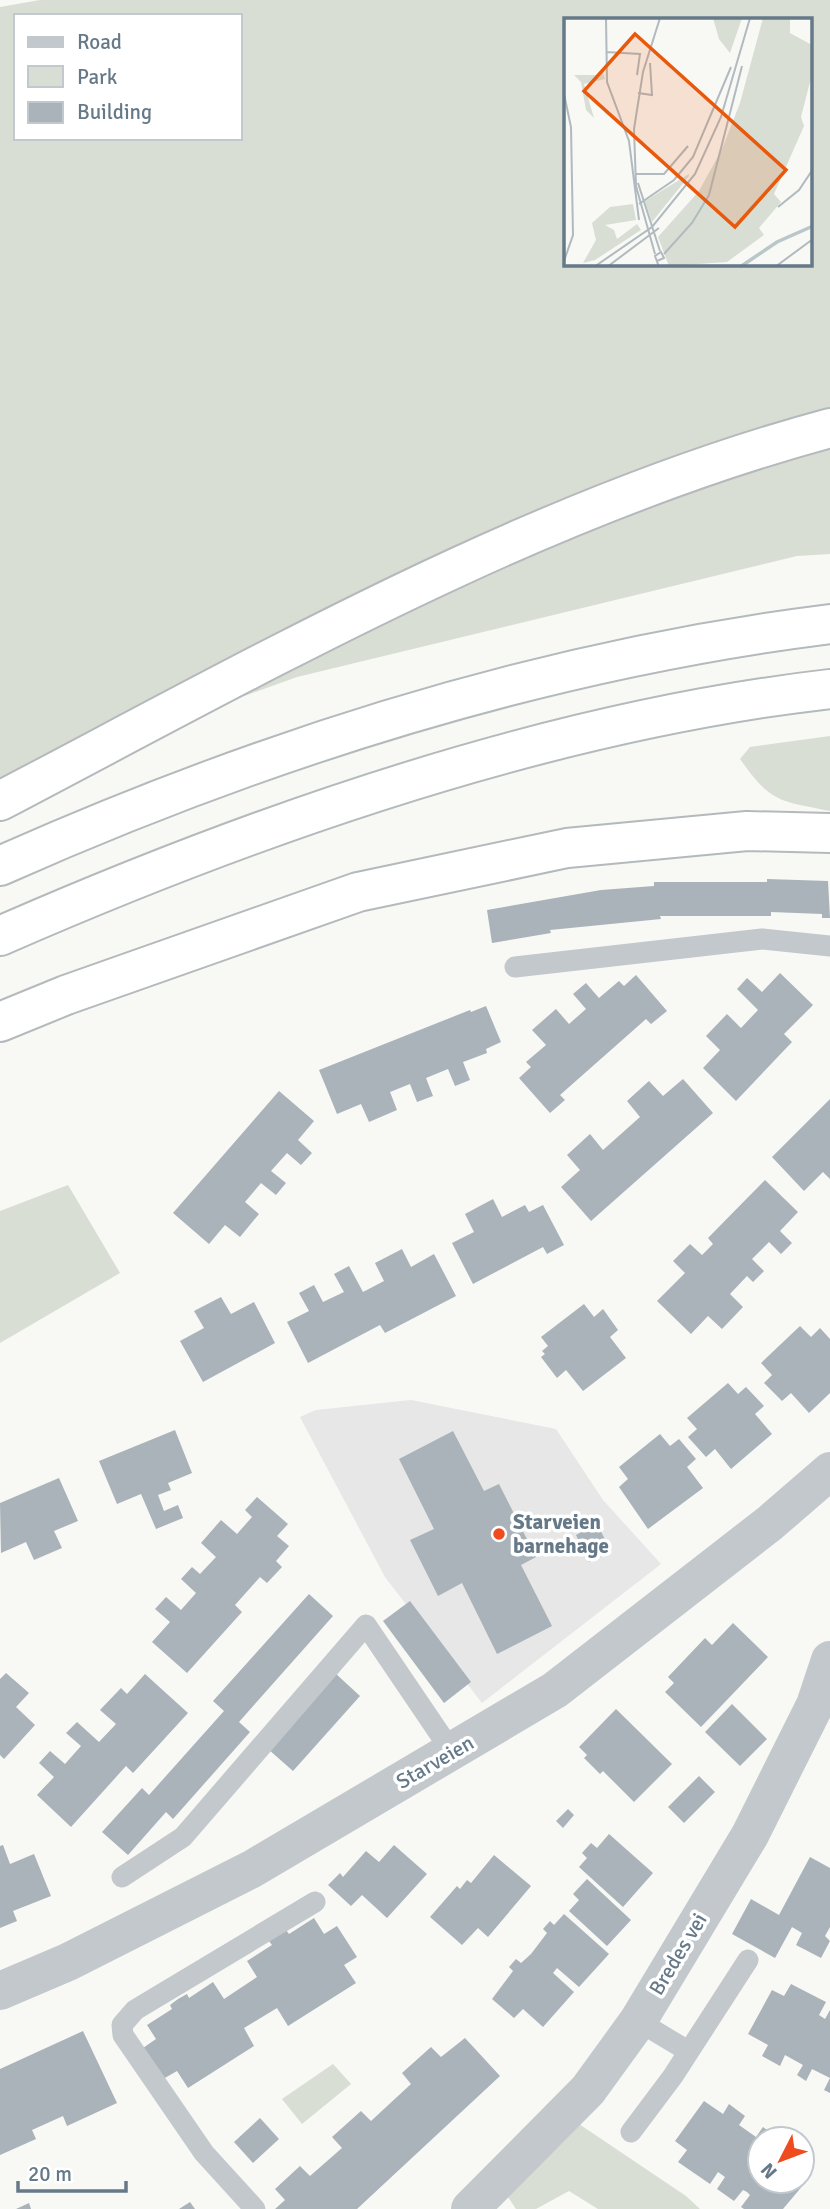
<svg xmlns="http://www.w3.org/2000/svg" width="830" height="2209" font-family="Signika,sans-serif">
<rect width="100%" height="100%" fill="#f8f8f5"/>
<polygon fill="#e6e7e6" points="411,1400 556,1429 603,1500 661,1564 482,1703 385,1577 300,1417 316,1410"/>
<g fill="#d8ded4" fill-rule="evenodd">
<path d="M40,0H830V554L797,556L297,677L0,784V7ZM16,16H240V138H16ZM566,19H811V264H566Z"/>
<path d="M830,736V811C779,801 771,803 740,759L750,747Z"/>
<polygon points="68,1185 120,1273 0,1343 0,1211"/>
<polygon points="333,2064 351,2084 302,2124 282,2099"/>
<polygon points="579,2124 686,2196 700,2209 598,2209 569,2191 536,2209 516,2209 504,2191"/>
</g>
<g fill="#a9b3b9">
<polygon points="767,879 828,881 830,918 822,918 822,914 771,912 771,916 660,916 661,919 550,930 551,933 492,943 487,910 601,890 654,886 654,882 767,882"/>
<polygon points="780,973 813,1005 784,1034 792,1042 736,1101 703,1068 720,1050 706,1036 727,1014 741,1028 758,1010 737,989 747,978 762,992"/>
<polygon points="636,975 667,1011 651,1024 646,1019 560,1095 565,1100 550,1113 519,1078 531,1067 526,1062 546,1045 532,1030 556,1009 569,1024 586,1009 573,994 586,983 599,998 619,981 624,986"/>
<polygon points="486,1006 501,1042 486,1049 487,1053 463,1062 470,1080 455,1086 448,1069 426,1078 433,1096 417,1102 410,1084 390,1092 397,1110 369,1122 361,1104 337,1114 319,1070 470,1010 471,1012"/>
<polygon points="683,1079 713,1113 591,1221 561,1187 580,1170 567,1155 590,1134 603,1150 621,1134 640,1117 627,1101 649,1081 663,1096"/>
<polygon points="279,1091 314,1121 298,1140 312,1153 301,1165 287,1153 271,1171 286,1183 276,1195 261,1183 245,1202 259,1214 249,1226 240,1237 225,1225 209,1244 173,1213"/>
<polygon points="830,1099 830,1179 823,1172 804,1191 772,1157"/>
<polygon points="765,1180 798,1212 780,1231 792,1243 781,1254 769,1242 752,1259 764,1271 753,1282 747,1276 730,1294 743,1307 722,1329 708,1316 691,1334 657,1301 685,1273 673,1261 690,1244 702,1255 713,1244 708,1238"/>
<polygon points="493,1199 502,1217 525,1205 529,1212 543,1205 564,1245 547,1254 543,1247 473,1284 452,1243 474,1232 465,1214"/>
<polygon points="402,1249 411,1267 434,1254 456,1296 385,1333 380,1325 308,1363 287,1322 309,1311 299,1293 314,1285 323,1302 344,1292 334,1274 349,1266 363,1292 384,1281 375,1263"/>
<polygon points="221,1297 231,1314 254,1302 275,1343 203,1382 180,1341 204,1328 194,1311"/>
<polygon points="584,1304 594,1317 603,1309 618,1330 610,1337 626,1358 583,1391 566,1370 557,1378 541,1357 545,1354 542,1351 548,1346 541,1337"/>
<polygon points="800,1326 811,1337 820,1328 830,1339 830,1393 809,1413 791,1393 782,1401 764,1383 772,1375 761,1363"/>
<polygon points="728,1383 738,1394 746,1387 764,1406 755,1414 772,1434 731,1469 715,1449 706,1457 688,1437 697,1429 687,1418"/>
<polygon points="175,1430 192,1473 168,1483 171,1490 158,1495 164,1511 178,1505 183,1518 156,1529 141,1494 117,1504 99,1461"/>
<polygon points="453,1431 484,1491 499,1484 536,1557 521,1565 552,1626 497,1654 462,1583 438,1596 410,1540 434,1529 399,1459"/>
<polygon points="660,1434 670,1446 679,1439 696,1459 687,1467 703,1488 648,1529 619,1487 628,1479 619,1467"/>
<polygon points="59,1478 78,1521 54,1531 62,1548 34,1560 26,1542 1,1553 0,1503"/>
<polygon points="257,1497 288,1524 277,1536 289,1546 276,1561 282,1567 267,1583 260,1577 235,1605 242,1612 187,1673 152,1642 170,1622 155,1609 166,1597 181,1610 196,1593 181,1579 192,1567 200,1574 216,1557 201,1543 221,1520 237,1534 252,1517 245,1510"/>
<polygon points="597,1524 611,1551 589,1562 576,1535"/>
<polygon points="309,1594 333,1616 239,1722 250,1732 173,1819 166,1812 128,1855 102,1832 142,1788 149,1795 224,1711 213,1701"/>
<polygon points="410,1601 471,1682 444,1703 383,1621"/>
<polygon points="733,1623 768,1657 701,1727 665,1692 674,1683 668,1677 705,1638 712,1645"/>
<polygon points="6,1673 29,1693 16,1707 35,1725 4,1759 0,1755 0,1679"/>
<polygon points="335,1673 360,1696 293,1771 268,1749"/>
<polygon points="145,1674 188,1713 133,1773 126,1766 71,1827 37,1795 54,1777 39,1763 50,1751 65,1764 81,1746 66,1733 77,1722 99,1742 116,1724 100,1710 121,1688 127,1694"/>
<polygon points="732,1704 767,1739 740,1766 705,1732"/>
<polygon points="616,1709 672,1764 634,1802 603,1771 600,1774 584,1758 587,1755 579,1747"/>
<polygon points="699,1776 715,1792 684,1823 668,1807"/>
<polygon points="568,1809 574,1815 563,1828 556,1821"/>
<polygon points="609,1834 653,1873 623,1907 579,1867 587,1858 582,1853 591,1843 597,1848"/>
<polygon points="3,1845 10,1864 34,1854 51,1896 13,1911 17,1921 0,1928 0,1846"/>
<polygon points="394,1845 427,1874 387,1918 362,1895 351,1906 328,1885 340,1873 343,1877 366,1851 379,1862"/>
<polygon points="494,1855 531,1886 488,1937 478,1928 462,1945 430,1917 457,1886 460,1889 467,1880 471,1883"/>
<polygon points="810,1857 830,1868 830,1927 825,1936 830,1941 821,1958 796,1945 802,1933 792,1927 775,1958 732,1934 751,1899 779,1915"/>
<polygon points="587,1879 631,1920 607,1946 569,1911 579,1900 573,1894"/>
<polygon points="564,1914 609,1954 579,1987 557,1968 553,1973 574,1992 543,2027 523,2009 514,2018 492,1999 513,1971 509,1967 516,1959 521,1963 531,1954 547,1933 543,1929 550,1921 554,1925"/>
<polygon points="314,1918 324,1934 337,1926 357,1957 344,1965 356,1983 288,2026 277,2008 244,2028 254,2046 188,2088 177,2071 163,2079 143,2048 156,2039 147,2025 172,2009 170,2005 178,1999 187,1994 189,1998 213,1982 224,1999 257,1977 247,1961 272,1945 269,1941 286,1930 289,1934"/>
<polygon points="791,1984 826,2002 819,2015 825,2019 830,2010 830,2093 824,2090 830,2078 812,2069 806,2081 797,2075 803,2065 785,2055 780,2066 762,2056 768,2045 748,2034 772,1990 784,1996"/>
<polygon points="83,2031 117,2103 67,2126 63,2116 32,2130 36,2139 0,2155 0,2069"/>
<polygon points="465,2038 500,2076 357,2209 275,2209 285,2200 275,2189 300,2166 310,2176 342,2148 332,2137 361,2111 371,2121 411,2084 402,2073 431,2047 441,2057"/>
<polygon points="704,2101 723,2114 729,2104 745,2116 739,2125 756,2137 763,2127 771,2133 767,2139 760,2139 760,2181 802,2181 802,2170 808,2175 809,2178 783,2209 744,2209 741,2207 750,2195 747,2192 743,2190 734,2201 717,2189 725,2177 718,2172 710,2184 678,2162 687,2150 675,2141"/>
<polygon points="260,2118 279,2139 253,2163 234,2142"/>
<polygon points="190,2202 195,2209 179,2209"/>
<polygon points="29,2203 31,2209 16,2209"/>
</g>
<g fill="none" stroke-linecap="round" stroke-linejoin="round">
<g stroke="#b4b9bc" stroke-width="42">
<g id="motorway">
<path d="M0,801C267,661 537,507 830,428"/>
<path d="M0,866C263,749 544,660 830,624"/>
<path d="M0,936C256,824 551,721 830,689"/>
<polyline points="0,1022 66,995 358,892 567,848 747,831 830,833"/>
</g>
</g>
<g stroke="#c3c8cc" stroke-width="21">
<polyline points="515,967 762,939 830,946"/>
<polyline points="122,1877 183,1837 366,1625 452,1752"/>
<polyline points="638,2021 688,2051"/>
<polyline points="631,2132 673,2076 748,1960"/>
<polyline points="255,2209 204,2153 123,2035 122,2025 135,2010 315,1902"/>
</g>
<polyline stroke="#c3c8cc" stroke-width="38" points="470,2209 588,2090 638,2021 750,1835 815,1705 830,1660"/>
<polyline stroke="#c3c8cc" stroke-width="38" points="0,1991 68,1962 252,1869 555,1690 770,1523 830,1471"/>
<use href="#motorway" stroke="#fff" stroke-width="38"/>
</g>
<circle fill="#ee4b1f" stroke="#fff" stroke-width="2.5" cx="499" cy="1534" r="7"/>
<g text-anchor="middle" stroke-width="7" stroke-linejoin="round" paint-order="stroke">
<g font-size="21" font-weight="bold" fill="#657988" stroke="#fff" text-anchor="start">
<text x="513" y="1529">Starveien<tspan x="513" dy="24">barnehage</tspan></text>
</g>
<g font-size="21" fill="#657988" stroke="#fff">
<text transform="translate(435 1762) rotate(-30)" y="7">Starveien</text>
<text transform="translate(678 1954) rotate(-59)" y="7">Bredes vei</text>
</g>
</g>
<g transform="translate(564 18)">
<rect width="248" height="248" fill="#f8f8f5"/>
<path d="M149,0H178L166,35L155,21ZM199,0H226V15L248,27L247,60L237,99L240,108L210,176L217,184L195,210L200,217L163,244L105,248L94,219L135,173L158,131L176,85ZM38,51L41,61L20,66L30,100L22,92L17,64L10,57H34ZM125,156V158L88,204L81,183ZM69,186L72,202L41,207L50,212L53,221L73,206L77,212L31,242L19,245L32,222L28,205L46,189Z" fill="#d8ded4"/>
<path fill="none" stroke="#b9c7ca" stroke-width="3.5" d="M176,249L213,224L249,208"/>
<path fill="none" stroke="#b0babf" stroke-width="2" d="M42,0L43,64L65,123L75,202M42,34L76,36L73,57M74,75L88,77L86,45M0,76L7,109L9,217L0,243M72,156H100L124,128M74,165L96,233M75,186L110,162L129,139L167,49M214,189L235,172L249,151M91,236L72,168L70,111L79,54L96,0M100,236L128,205L145,177L178,48M93,243L100,240L97,234L91,238L95,249M30,249L88,209L131,156L157,99L186,0M43,249L95,210M211,249L249,221"/>
<path fill="#e8590c" fill-opacity="0.15" stroke="#e8590c" stroke-width="3.5" d="M71,16L222,152L171,209L20,73Z"/>
<rect width="248" height="248" fill="none" stroke="#657988" stroke-width="3.5"/>
</g>
<rect x="14" y="14" width="228" height="126" fill="#ffffff" stroke="#c1c9cf" stroke-width="2"/>
<rect x="28" y="37" width="35" height="10" fill="#c3c8cc" stroke="#c1c9cf" stroke-width="2"/>
<text x="77" y="49" font-size="21" fill="#657988">Road</text>
<rect x="28" y="66" width="35" height="21" fill="#d8ded4" stroke="#c1c9cf" stroke-width="2"/>
<text x="77" y="84" font-size="21" fill="#657988">Park</text>
<rect x="28" y="102" width="35" height="21" fill="#a9b3b9" stroke="#c1c9cf" stroke-width="2"/>
<text x="77" y="119" font-size="21" fill="#657988">Building</text>
<g transform="translate(781 2160) rotate(228)"><circle r="33" fill="#ffffff" stroke="#c1c9cf" stroke-width="2"/>
<path d="M0-5L12 26L0 18L-12 26Z" fill="#ee4b1f"/>
<text y="-10" font-size="19" font-weight="bold" text-anchor="middle" fill="#657988">N</text>
</g>
<path d="M18 2181v10h108v-10" fill="none" stroke="#657988" stroke-width="3.5"/>
<text x="28" y="2181" font-size="21" fill="#657988" stroke="#ffffff" stroke-width="5" paint-order="stroke">20 m</text>
</svg>
